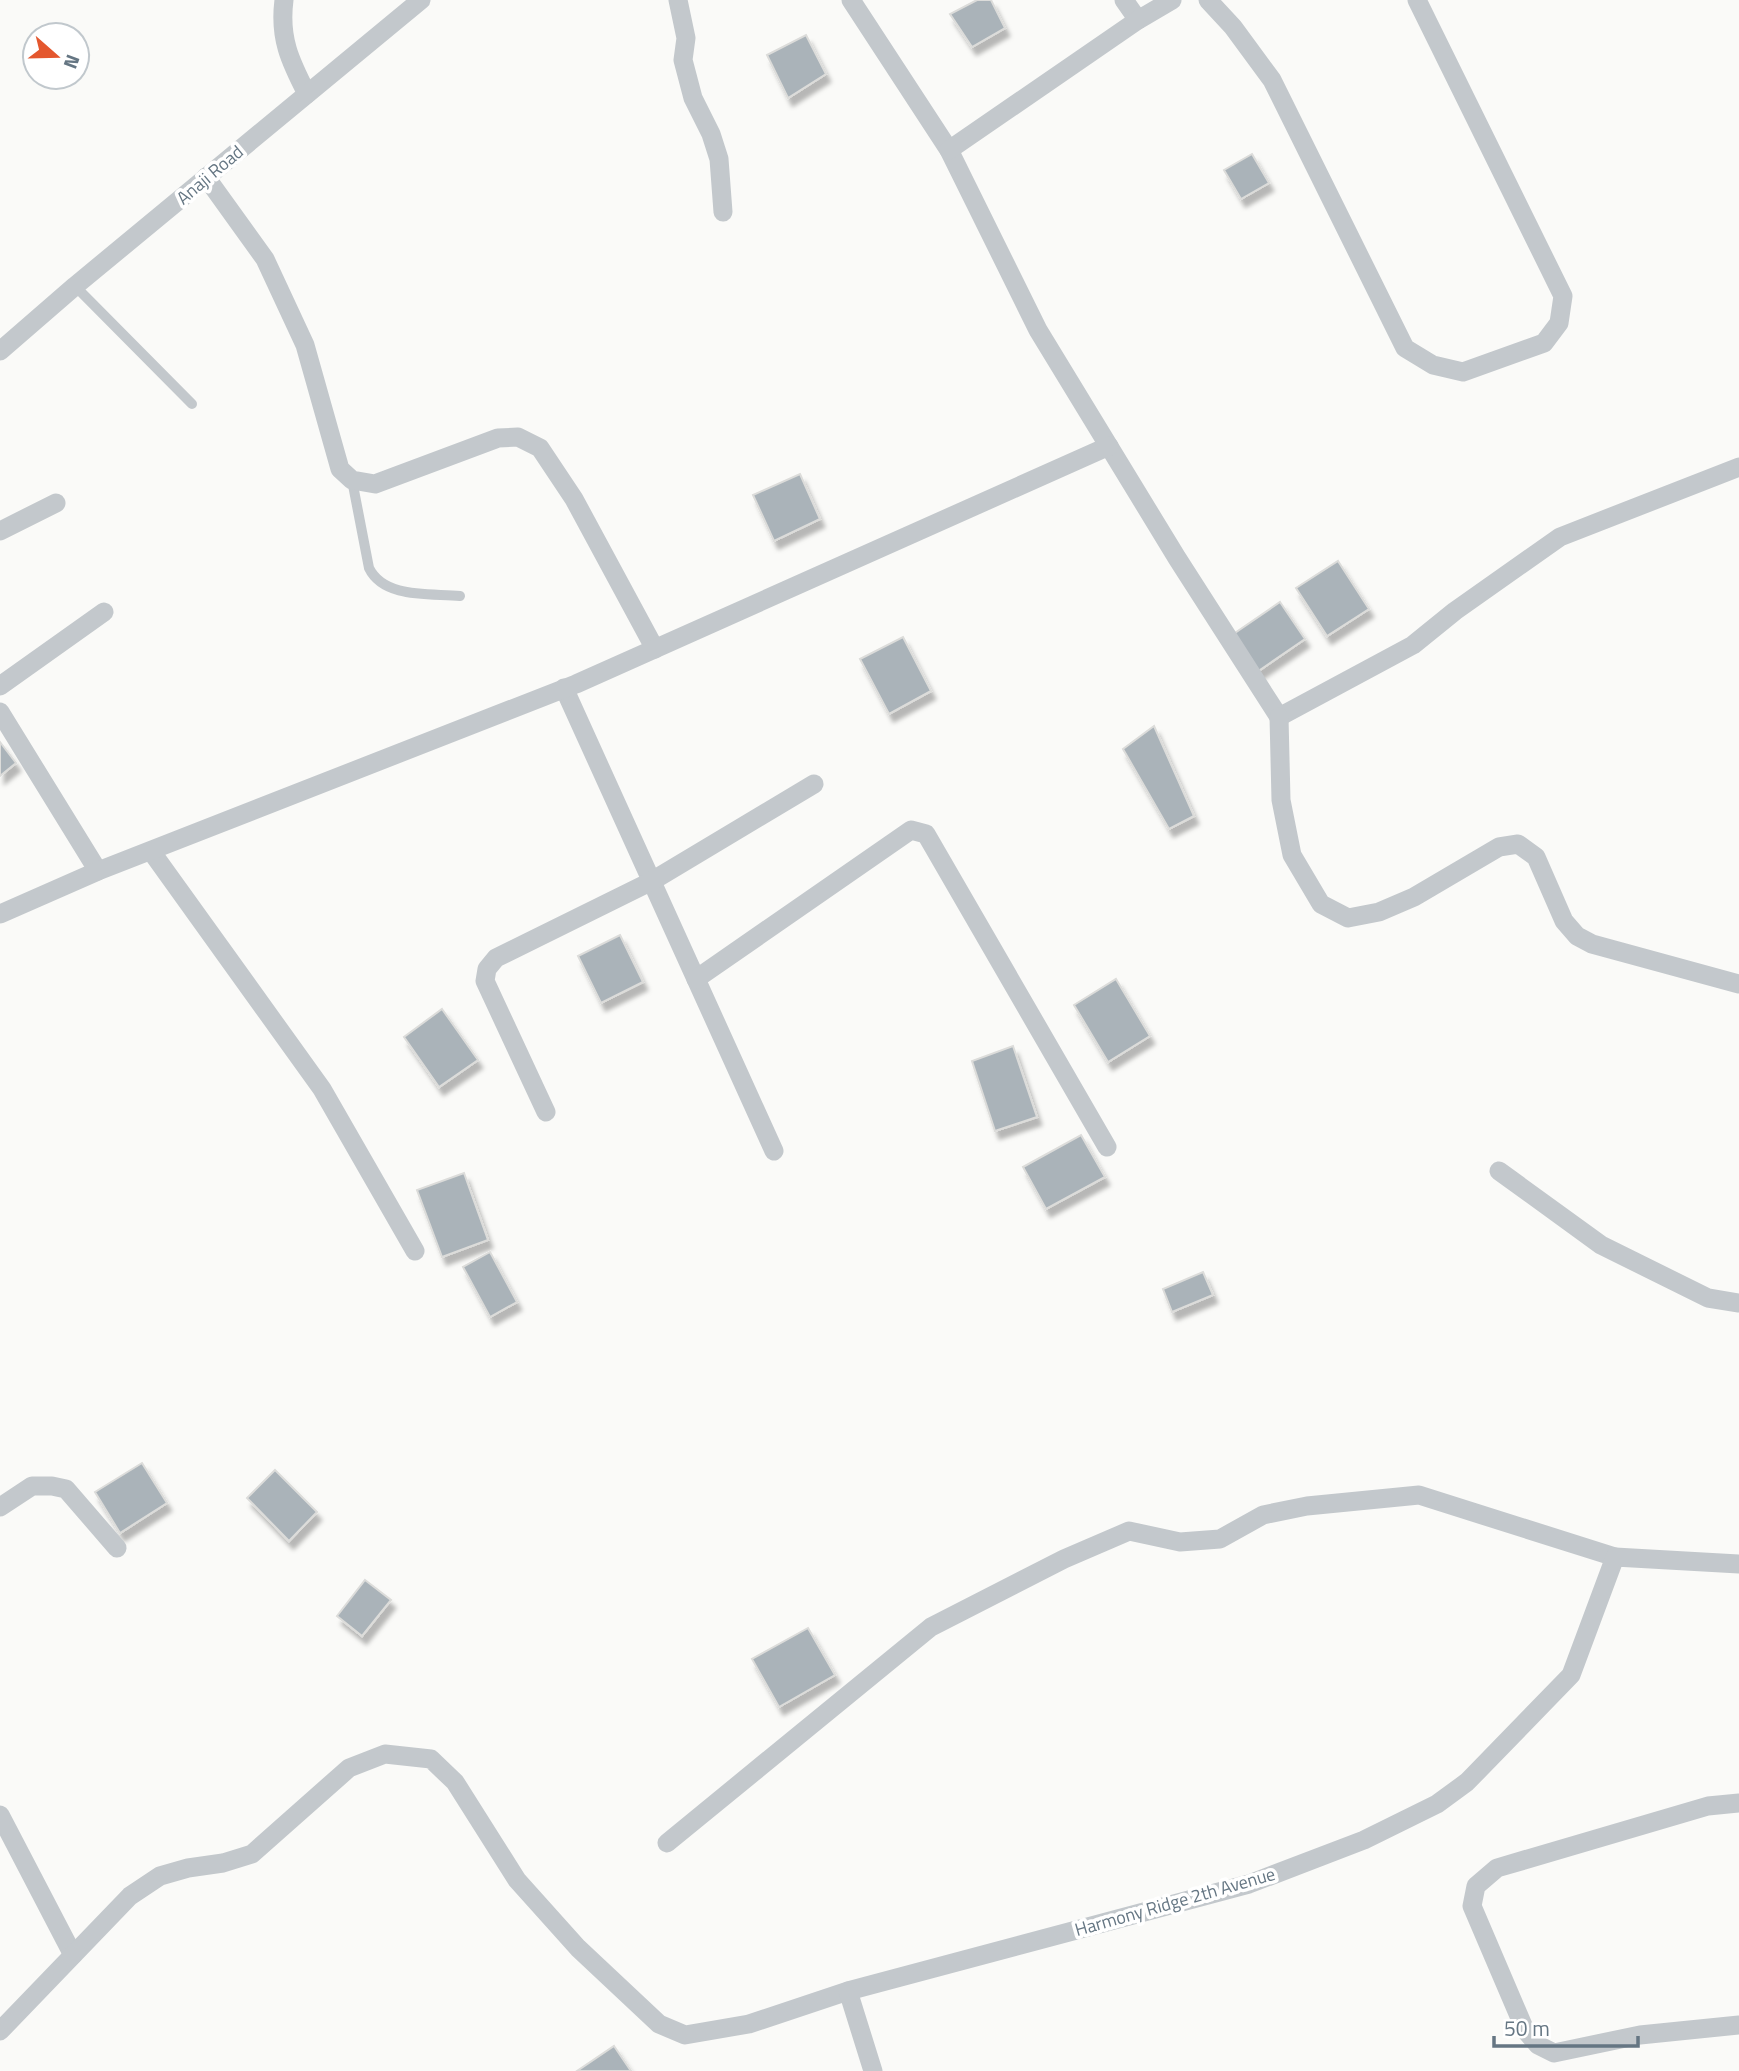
<svg xmlns="http://www.w3.org/2000/svg" width="1739" height="2071" font-family="'Titillium Web',sans-serif">
<defs>
<filter id="shadow"><feDropShadow dx="4.5" dy="8" stdDeviation="2" flood-color="#0004"/></filter>
</defs>
<rect width="100%" height="100%" fill="#fafaf8"/>
<g fill="#aab3b9" stroke="#dcdcda" stroke-width="2" filter="url(#shadow)">
<polygon points="977,0 991,0 1005,28 972,47 950,14"/>
<polygon points="806,35 826,74 788,98 767,55"/>
<polygon points="1252,154 1269,183 1241,199 1224,170"/>
<polygon points="800,474 820,519 774,541 753,495"/>
<polygon points="1338,561 1369,609 1327,636 1296,588"/>
<polygon points="1280,602 1305,639 1257,672 1232,635"/>
<polygon points="903,637 931,691 889,714 860,659"/>
<polygon points="1154,726 1194,816 1169,829 1123,749"/>
<polygon points="0,742 16,763 0,776"/>
<polygon points="620,935 643,982 601,1003 578,956"/>
<polygon points="1116,979 1150,1036 1108,1062 1074,1005"/>
<polygon points="442,1009 478,1060 439,1087 404,1037"/>
<polygon points="1013,1046 1037,1117 995,1131 972,1061"/>
<polygon points="1081,1135 1105,1177 1046,1209 1023,1167"/>
<polygon points="464,1173 488,1240 442,1257 417,1190"/>
<polygon points="490,1252 517,1302 490,1317 463,1267"/>
<polygon points="1203,1272 1213,1295 1172,1312 1163,1289"/>
<polygon points="142,1463 167,1503 120,1533 95,1492"/>
<polygon points="275,1470 317,1512 289,1541 247,1498"/>
<polygon points="365,1580 391,1600 362,1636 337,1616"/>
<polygon points="808,1628 835,1675 779,1707 752,1659"/>
<polygon points="614,2046 631,2071 577,2071"/>
</g>
<g fill="none" stroke-linecap="round" stroke-linejoin="round">
<g stroke="#c3c8cc" stroke-width="10">
<polyline points="75,286 192,404"/>
<path d="M352,480L369,568C384,599 431,593 460,596"/>
</g>
<g stroke="#c3c8cc" stroke-width="19">
<path d="M284,0C279,38 290,61 307,94"/>
<polyline points="678,0 686,38 683,60 693,98 711,134 719,159 723,212"/>
<polyline points="851,0 949,150 1038,330 1177,558 1279,717 1413,645 1455,611 1560,537 1739,467"/>
<polyline points="1124,0 1138,20"/>
<polyline points="1208,0 1233,27 1272,80 1405,348 1433,365 1463,372 1544,343 1559,323 1563,296 1417,0"/>
<polyline points="949,150 1138,20 1172,0"/>
<polyline points="206,177 265,259 305,345 340,469 352,480 375,484 498,438 518,437 540,448 574,499 655,649"/>
<polyline points="0,351 75,286 421,0"/>
<polyline points="0,531 56,503"/>
<polyline points="0,686 104,612"/>
<polyline points="564,688 774,1151"/>
<polyline points="0,712 98,871"/>
<polyline points="1279,717 1281,800 1292,855 1321,904 1348,918 1379,912 1414,897 1499,847 1518,844 1536,857 1564,921 1577,936 1592,944 1739,984"/>
<polyline points="151,851 322,1089 415,1251"/>
<polyline points="0,914 98,871 576,684 1109,446"/>
<polyline points="696,979 911,830 926,834 1107,1147"/>
<polyline points="546,1112 485,981 487,969 496,958 652,881 814,784"/>
<polyline points="1499,1171 1601,1245 1708,1298 1739,1303"/>
<polyline points="0,1507 32,1486 52,1486 66,1489 117,1548"/>
<polyline points="1739,1803 1708,1806 1497,1868 1476,1886 1472,1906 1525,2030 1538,2045 1554,2053 1640,2035 1739,2025"/>
<polyline points="0,1815 73,1955"/>
<polyline points="667,1843 931,1627 1064,1559 1129,1531 1180,1542 1220,1539 1263,1515 1307,1506 1419,1495 1615,1557"/>
<polyline points="0,2031 130,1896 160,1876 188,1868 223,1863 252,1854 349,1768 385,1754 431,1759 455,1782 517,1880 578,1948 659,2024 685,2035 749,2024 848,1991"/>
<polyline points="873,2071 848,1991 1249,1884 1364,1840 1437,1804 1467,1782 1571,1675 1615,1557 1739,1564"/>
</g>
</g>
<g text-anchor="middle" stroke-width="7" stroke-linejoin="round" paint-order="stroke">
<g font-size="18" fill="#657683" stroke="#fff">
<text transform="translate(210 175) rotate(-40)" y="6">Anaji Road</text>
<text transform="translate(1175 1902) rotate(-16)" y="6">Harmony Ridge 2th Avenue</text>
</g>
</g>
<g transform="translate(56 56) rotate(110)"><circle r="33" fill="#ffffff" stroke="#c1c8cd" stroke-width="2"/>
<path d="M0-5L12 26L0 18L-12 26Z" fill="#e4572e"/>
<text y="-10" font-size="19" font-weight="bold" text-anchor="middle" fill="#657683">N</text>
</g>
<path d="M1494 2036v10h144v-10" fill="none" stroke="#657683" stroke-width="3.5"/>
<text x="1504" y="2036" font-size="21" fill="#657683" stroke="#ffffff" stroke-width="5" paint-order="stroke">50 m</text>
</svg>
